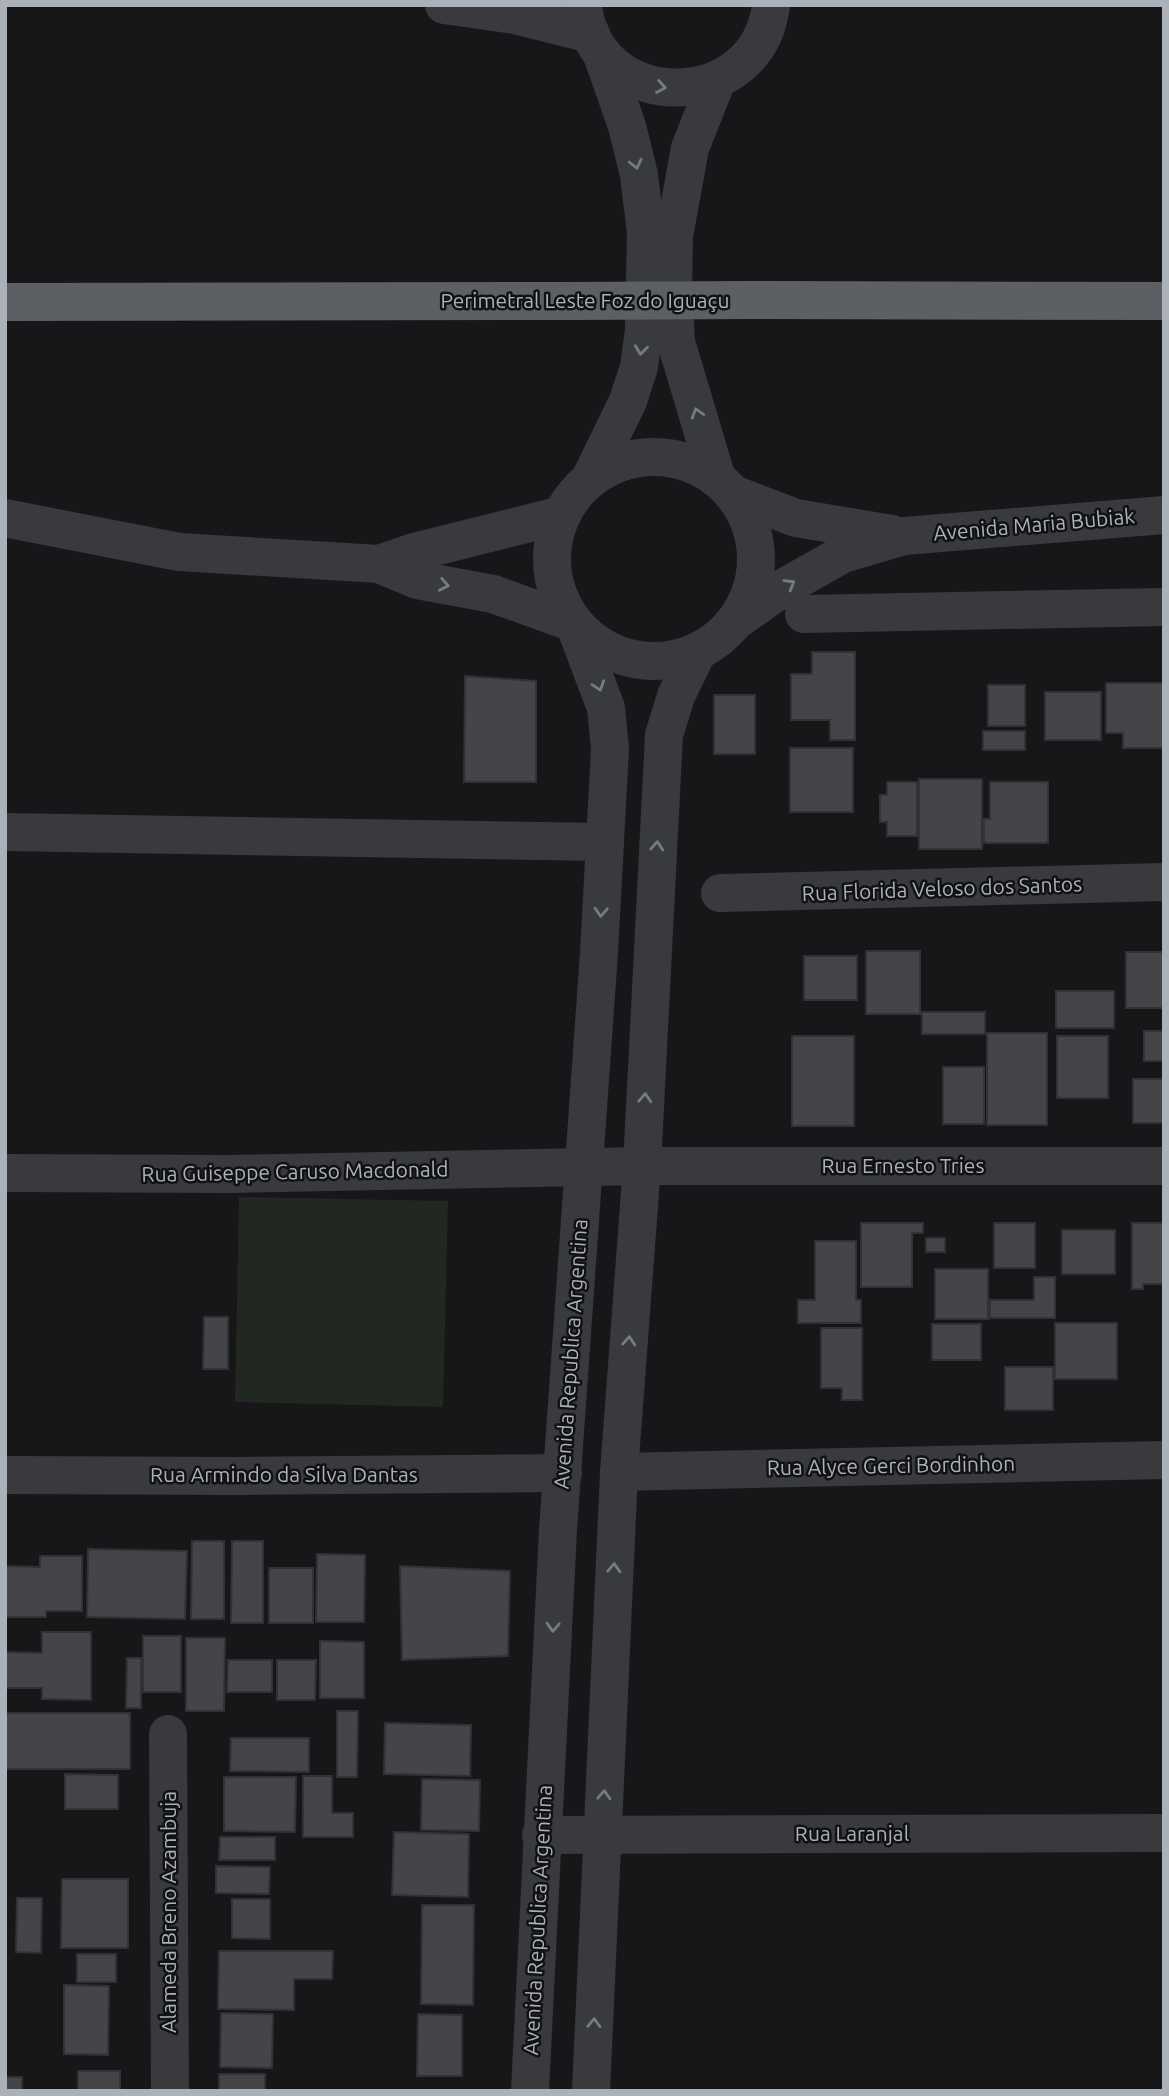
<svg xmlns="http://www.w3.org/2000/svg" width="1169" height="2096" font-family="Ubuntu,sans-serif">
<rect width="100%" height="100%" fill="#171719"/>
<polygon fill="#212821" points="239,1197 448,1201 443,1407 235,1402"/>
<g fill="#444548" stroke="#313234" stroke-width="2">
<polygon points="812,652 855,652 855,740 830,740 830,720 791,720 791,674 812,674"/>
<polygon points="465,676 536,681 536,782 464,782"/>
<polygon points="1106,683 1164,683 1164,748 1123,748 1123,733 1106,733"/>
<rect x="988" y="685" width="37" height="41"/>
<rect x="1045" y="692" width="56" height="48"/>
<rect x="714" y="695" width="41" height="59"/>
<rect x="983" y="731" width="42" height="19"/>
<rect x="790" y="748" width="63" height="64"/>
<rect x="919" y="779" width="63" height="70"/>
<polygon points="887,782 917,782 917,836 887,836 887,822 880,822 880,795 887,795"/>
<polygon points="990,782 1048,782 1048,843 984,843 984,819 990,819"/>
<rect x="866" y="951" width="54" height="63"/>
<rect x="1126" y="952" width="38" height="56"/>
<rect x="804" y="956" width="53" height="44"/>
<rect x="1056" y="991" width="58" height="37"/>
<rect x="922" y="1012" width="63" height="22"/>
<rect x="1144" y="1031" width="20" height="30"/>
<rect x="987" y="1033" width="60" height="92"/>
<rect x="792" y="1036" width="62" height="90"/>
<rect x="1057" y="1036" width="51" height="62"/>
<rect x="943" y="1067" width="41" height="57"/>
<rect x="1133" y="1079" width="31" height="44"/>
<polygon points="861,1223 923,1223 923,1233 912,1233 912,1287 861,1287"/>
<rect x="994" y="1223" width="41" height="45"/>
<polygon points="1132,1223 1164,1223 1164,1284 1143,1284 1143,1289 1132,1289"/>
<rect x="1062" y="1230" width="53" height="44"/>
<rect x="926" y="1238" width="19" height="14"/>
<polygon points="815,1241 856,1241 856,1300 861,1300 861,1323 798,1323 798,1300 815,1300"/>
<rect x="935" y="1269" width="53" height="50"/>
<polygon points="1034,1277 1055,1277 1055,1318 990,1318 990,1300 1034,1300"/>
<polygon points="204,1317 228,1317 228,1369 203,1369"/>
<rect x="1055" y="1323" width="62" height="56"/>
<rect x="932" y="1324" width="49" height="36"/>
<polygon points="821,1328 862,1328 862,1400 842,1400 842,1388 821,1388"/>
<rect x="1005" y="1367" width="48" height="43"/>
<polygon points="192,1541 224,1541 224,1619 191,1619"/>
<polygon points="232,1541 263,1541 263,1623 231,1623"/>
<polygon points="88,1549 187,1551 185,1619 87,1617"/>
<polygon points="317,1554 365,1555 364,1622 316,1622"/>
<polygon points="40,1556 82,1556 82,1611 46,1611 46,1617 5,1617 5,1566 40,1567"/>
<polygon points="400,1566 510,1571 508,1656 402,1660"/>
<rect x="269" y="1568" width="44" height="55"/>
<polygon points="42,1632 91,1632 91,1700 42,1699 42,1688 5,1688 5,1652 42,1653"/>
<rect x="143" y="1636" width="38" height="56"/>
<polygon points="186,1638 225,1638 224,1711 186,1711"/>
<polygon points="320,1641 364,1642 364,1698 320,1698"/>
<polygon points="127,1658 141,1658 141,1708 126,1708"/>
<polygon points="228,1660 272,1660 272,1692 227,1692"/>
<polygon points="277,1660 316,1660 315,1700 277,1700"/>
<polygon points="337,1711 358,1711 357,1777 337,1777"/>
<rect x="5" y="1713" width="125" height="56"/>
<polygon points="385,1723 471,1725 470,1776 384,1774"/>
<polygon points="231,1738 309,1738 309,1772 230,1771"/>
<polygon points="65,1774 118,1775 118,1809 65,1809"/>
<polygon points="303,1776 332,1776 332,1813 353,1813 353,1837 303,1837"/>
<polygon points="224,1777 296,1777 295,1832 224,1831"/>
<polygon points="422,1779 480,1780 479,1831 421,1830"/>
<polygon points="394,1832 469,1834 468,1897 392,1895"/>
<polygon points="220,1837 275,1837 275,1860 219,1860"/>
<polygon points="216,1866 270,1867 269,1894 216,1893"/>
<polygon points="62,1879 128,1879 128,1948 61,1948"/>
<polygon points="17,1898 42,1898 41,1953 16,1952"/>
<polygon points="232,1899 270,1899 270,1939 232,1938"/>
<polygon points="422,1905 474,1905 473,2005 421,2004"/>
<polygon points="219,1951 333,1951 332,1979 294,1979 294,2010 218,2009"/>
<rect x="77" y="1954" width="39" height="28"/>
<polygon points="64,1985 109,1986 108,2055 64,2054"/>
<polygon points="221,2013 273,2014 272,2068 220,2067"/>
<polygon points="418,2014 462,2015 462,2076 417,2076"/>
<rect x="78" y="2071" width="42" height="20"/>
<rect x="219" y="2074" width="46" height="17"/>
<rect x="5" y="2077" width="17" height="14"/>
</g>
<g fill="none" stroke-linecap="round" stroke-linejoin="round">
<g stroke="#383a3d" stroke-width="38">
<polyline points="804,614 1164,607"/>
<polyline points="5,832 605,842"/>
<polyline points="720,893 1164,882"/>
<polyline points="5,1173 227,1174 642,1166 1164,1166"/>
<polyline points="619,1472 1164,1460"/>
<polyline points="5,1475 238,1476 563,1473"/>
<polyline points="168,1734 170,2091"/>
<polyline points="541,1835 1164,1833"/>
</g>
<g stroke="#383a3d" stroke-width="38">
<polyline points="444,5 515,15 591,34"/>
<path d="M583,5C594,115 758,115 771,5"/>
<circle cx="654" cy="559" r="102"/>
<polyline points="590,479 628,401 639,367 644,330 646,233 639,175 627,126 601,52"/>
<polyline points="717,479 676,342 673,290 674,236 690,148 717,80"/>
<polyline points="733,494 796,518 892,534"/>
<polyline points="5,518 179,552 379,564 417,580 493,594 574,623 606,708 610,749 599,953 558,1530 530,2091"/>
<polyline points="379,564 414,552 562,515"/>
<polyline points="737,620 781,589 843,554 904,536 1164,515"/>
<polyline points="591,2091 619,1472 642,1166 664,735 676,696 698,651"/>
</g>
<g stroke="#5c6065" stroke-width="38">
<polyline points="749,300 1164,301"/>
<polyline points="5,302 572,301"/>
</g>
<polyline stroke="#5c6065" stroke-width="38" points="572,301 749,300"/>
</g>
<defs><path id="oneway-chevron" d="M-2-3.5L2.5 0L-2 3.5" fill="none" stroke-width="1.6" stroke-linecap="round" stroke-linejoin="round" transform="scale(1.75)"/></defs>
<g stroke="#777b81">
<use href="#oneway-chevron" transform="translate(661 87) rotate(10)"/>
<use href="#oneway-chevron" transform="translate(636 164) rotate(77)"/>
<use href="#oneway-chevron" transform="translate(641 350) rotate(97)"/>
<use href="#oneway-chevron" transform="translate(697 413) rotate(-107)"/>
<use href="#oneway-chevron" transform="translate(790 584) rotate(-31)"/>
<use href="#oneway-chevron" transform="translate(444 585) rotate(11)"/>
<use href="#oneway-chevron" transform="translate(599 686) rotate(72)"/>
<use href="#oneway-chevron" transform="translate(657 846) rotate(-86)"/>
<use href="#oneway-chevron" transform="translate(601 912) rotate(93)"/>
<use href="#oneway-chevron" transform="translate(645 1098) rotate(-87)"/>
<use href="#oneway-chevron" transform="translate(629 1341) rotate(-86)"/>
<use href="#oneway-chevron" transform="translate(614 1568) rotate(-87)"/>
<use href="#oneway-chevron" transform="translate(553 1627) rotate(93)"/>
<use href="#oneway-chevron" transform="translate(604 1795) rotate(-87)"/>
<use href="#oneway-chevron" transform="translate(594 2023) rotate(-88)"/>
</g>
<g text-anchor="middle" stroke-width="5" stroke-linejoin="round" paint-order="stroke">
<g font-size="21" fill="#aab1b8" stroke="#121214">
<text x="585" y="308">Perimetral Leste Foz do Iguaçu</text>
<text transform="translate(1034 525) rotate(-5)" y="7">Avenida Maria Bubiak</text>
<text transform="translate(942 889) rotate(-2)" y="7">Rua Florida Veloso dos Santos</text>
<text x="903" y="1173">Rua Ernesto Tries</text>
<text transform="translate(295 1172) rotate(-1)" y="7">Rua Guiseppe Caruso Macdonald</text>
<text transform="translate(571 1354) rotate(-86)" y="7">Avenida Republica Argentina</text>
<text transform="translate(891 1466) rotate(-1)" y="7">Rua Alyce Gerci Bordinhon</text>
<text x="284" y="1482">Rua Armindo da Silva Dantas</text>
<text x="852" y="1841">Rua Laranjal</text>
<text transform="translate(169 1912) rotate(-90)" y="7">Alameda Breno Azambuja</text>
<text transform="translate(538 1920) rotate(-87)" y="7">Avenida Republica Argentina</text>
</g>
</g>
<rect width="1169" height="2096" fill="none" stroke="#aab1b8" stroke-width="14"/>
</svg>
